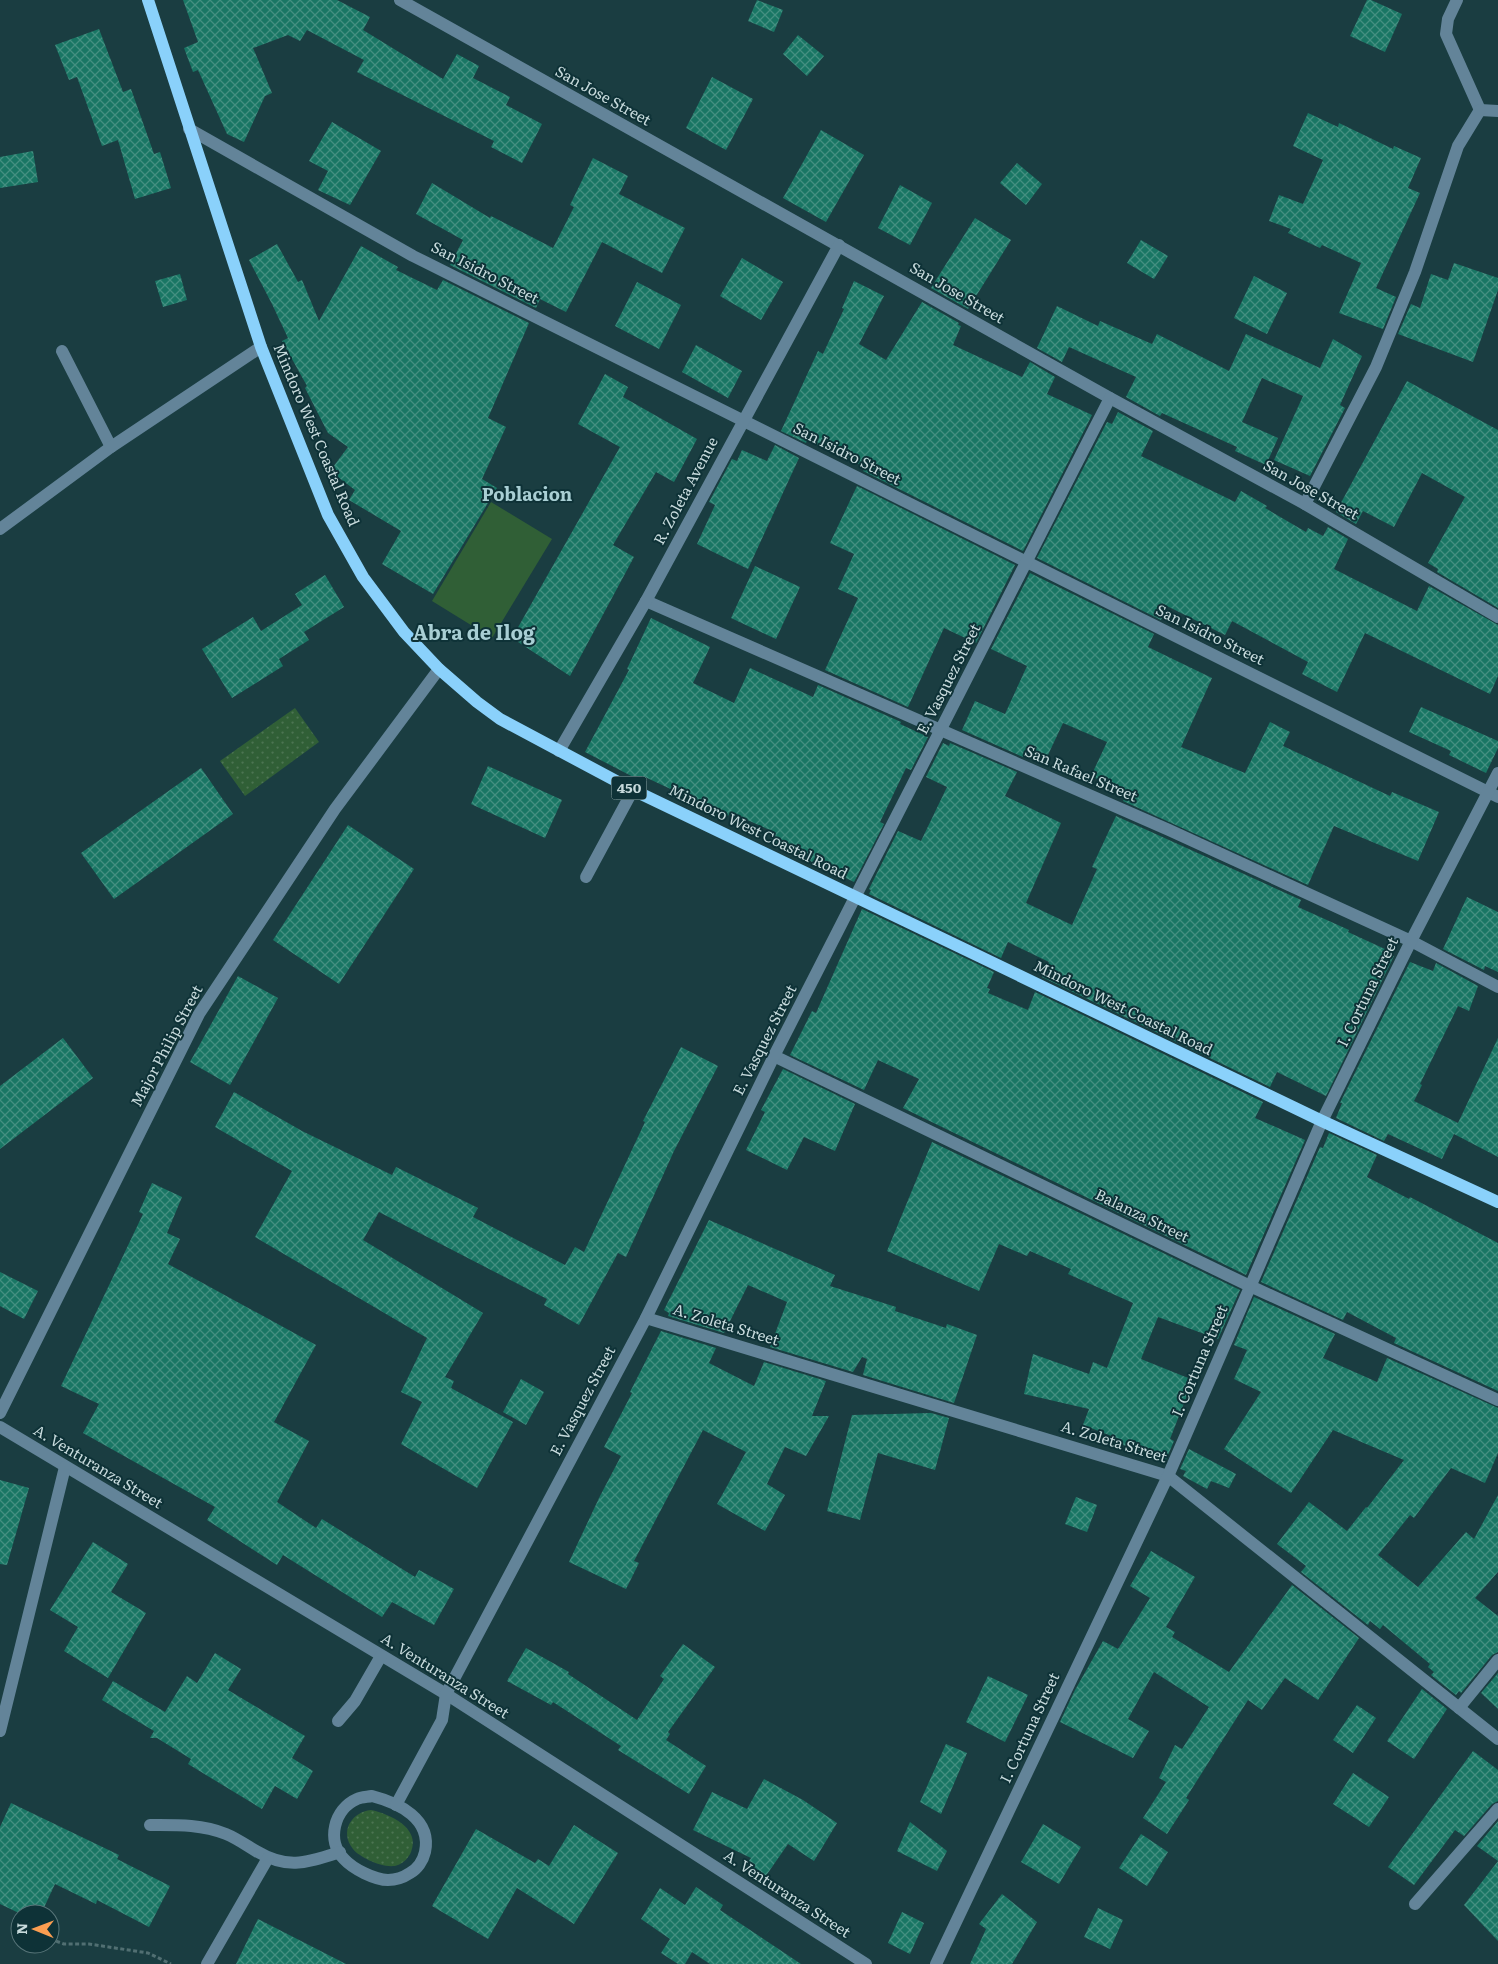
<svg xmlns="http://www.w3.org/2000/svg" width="1498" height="1964" font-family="Literata,serif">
<defs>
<pattern id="grass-dots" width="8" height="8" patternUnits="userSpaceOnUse" patternTransform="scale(1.25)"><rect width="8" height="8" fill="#305f36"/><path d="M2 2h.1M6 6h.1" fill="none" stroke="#4c7552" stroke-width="1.8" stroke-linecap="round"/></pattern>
<pattern id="building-cross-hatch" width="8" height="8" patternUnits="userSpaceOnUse" patternTransform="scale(1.25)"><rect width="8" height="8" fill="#197664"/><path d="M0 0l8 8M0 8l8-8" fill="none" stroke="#448f81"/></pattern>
</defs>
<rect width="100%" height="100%" fill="#1a3d41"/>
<g fill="url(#grass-dots)">
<polygon points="295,708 319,742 245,796 220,761"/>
<path d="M371,1810C390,1814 421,1828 411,1852C409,1857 404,1863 398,1865C386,1870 360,1858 353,1849C339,1831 352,1812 371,1810Z"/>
</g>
<polygon fill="#305f36" points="491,502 552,539 492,638 432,601"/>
<g fill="url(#building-cross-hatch)">
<polygon points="183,0 337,0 370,17 363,30 443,79 457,54 479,66 473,78 510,97 506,105 542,124 522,163 491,147 494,141 357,72 364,60 307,30 300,41 288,35 253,48 272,93 265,96 244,142 227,134 198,70 193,72 184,48 198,42"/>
<polygon points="757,0 783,10 774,32 748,21"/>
<polygon points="1367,0 1371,0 1402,14 1385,52 1350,36"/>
<polygon points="99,29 123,92 131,89 154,154 160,152 171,188 135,199 118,140 102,146 77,77 69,80 55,45"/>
<polygon points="798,35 824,56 807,76 783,54"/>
<polygon points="712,77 753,99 726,150 686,128"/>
<polygon points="1308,113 1338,127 1339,123 1393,149 1394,146 1421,158 1408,188 1420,193 1376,288 1396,297 1383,329 1339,313 1361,263 1322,245 1320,248 1288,233 1291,229 1269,221 1279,195 1303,204 1323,160 1293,146"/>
<polygon points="332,122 381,151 350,205 318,190 328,171 309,161"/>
<polygon points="821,130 864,155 826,222 783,198"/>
<polygon points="33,151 38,182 0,188 0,157"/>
<polygon points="593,158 628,176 619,194 685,228 662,273 602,242 566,312 540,299 536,308 450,265 463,240 416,214 432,183 490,218 491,216 553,248 574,207 570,205"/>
<polygon points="1017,163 1042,184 1026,205 1000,183"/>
<polygon points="900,185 932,203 910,245 878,228"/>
<polygon points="975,218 1011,240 968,309 931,288"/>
<polygon points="1141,240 1168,256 1154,279 1127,263"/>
<polygon points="277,244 298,282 302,280 319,321 361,246 398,267 396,270 437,290 443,280 529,323 488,418 506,427 482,479 497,488 433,594 382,564 401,531 349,500 355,490 330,471 348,447 328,433 305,388 307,386 282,341 288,338 272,304 249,260"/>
<polygon points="742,258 783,282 761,320 720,296"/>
<polygon points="1454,263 1498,278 1498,290 1473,362 1398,334 1411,304 1420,308 1431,274 1448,280"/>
<polygon points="180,274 187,300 163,307 155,281"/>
<polygon points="1254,276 1287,293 1267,334 1234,318"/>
<polygon points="854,281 884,296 859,344 886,360 922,302 959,323 958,325 961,326 953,345 1022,377 1030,362 1055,377 1047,394 1092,415 1023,551 863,471 865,467 807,440 806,443 781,431 818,351 823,354 844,309 842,308"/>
<polygon points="637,282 681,305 659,349 615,326"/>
<polygon points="1057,306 1098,326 1100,321 1152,344 1157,334 1229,371 1246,334 1320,368 1333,339 1362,356 1340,405 1345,408 1310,476 1274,460 1303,396 1262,378 1242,422 1278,438 1266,465 1235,451 1237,447 1162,413 1160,416 1126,397 1136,377 1069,347 1062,362 1037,348"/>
<polygon points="696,345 742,371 728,398 682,372"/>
<polygon points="605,374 628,387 623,397 697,439 674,482 656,472 613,545 634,557 570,676 512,638 620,447 578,424"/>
<polygon points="1407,381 1498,430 1498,608 1437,572 1438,569 1428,563 1465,497 1422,473 1394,527 1363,511 1356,524 1336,512"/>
<polygon points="1118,412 1153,431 1141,456 1235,502 1241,491 1267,506 1265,508 1306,532 1308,528 1323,536 1328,527 1348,539 1334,569 1417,611 1429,586 1498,625 1498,676 1490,694 1365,633 1337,692 1302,674 1308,662 1232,621 1225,635 1167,606 1161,620 1037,558 1107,422 1112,424"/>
<polygon points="775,445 799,458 748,569 697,544 715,505 709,502 732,459 737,461 742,450 767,461"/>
<polygon points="857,486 1015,565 976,643 944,628 908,707 825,670 858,598 838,589 854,554 830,543"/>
<polygon points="755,566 800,587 776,639 731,618"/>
<polygon points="1030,573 1154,634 1148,647 1212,678 1181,747 1245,773 1270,722 1290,732 1283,746 1390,796 1392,792 1439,812 1418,861 1334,826 1308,885 1123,801 1127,793 1091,776 1107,742 1063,723 1047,757 1028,748 1023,757 962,730 975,701 1005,714 1027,666 991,649"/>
<polygon points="325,575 344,607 304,632 309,640 279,659 283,666 232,698 202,649 253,617 261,631 302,605 295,594"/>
<polygon points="651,618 710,647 693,683 734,703 750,668 813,697 818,685 901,722 900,724 928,737 911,770 906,768 880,822 884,824 854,882 770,842 774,832 730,812 728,816 645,777 643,782 585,752 629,670 627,669"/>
<polygon points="1421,707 1498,741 1498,748 1486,773 1449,755 1451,751 1409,732"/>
<polygon points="943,743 949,746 950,743 1017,772 1005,796 1061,823 1026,903 1072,925 1097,869 1092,867 1116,816 1301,900 1298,907 1349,930 1348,932 1387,950 1386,953 1394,956 1326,1096 1277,1072 1270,1087 1042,977 1049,962 1008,942 1001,958 869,894 871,890 869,889 898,831 921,841 947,787 926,777"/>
<polygon points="488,766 562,800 545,838 471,804"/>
<polygon points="201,768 233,814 114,899 81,853"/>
<polygon points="348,825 414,869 339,984 273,940"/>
<polygon points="1467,897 1498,912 1498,972 1485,966 1484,970 1443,949"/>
<polygon points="862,909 994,972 987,988 990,989 988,993 1028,1010 1035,992 1263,1102 1255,1118 1305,1140 1246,1275 903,1108 919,1079 878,1060 864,1090 790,1055 812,1011 816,1013"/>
<polygon points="1410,962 1433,971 1436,963 1478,986 1469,1011 1458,1006 1420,1084 1422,1085 1414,1101 1458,1123 1498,1038 1498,1157 1454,1134 1442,1159 1388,1134 1384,1141 1336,1118 1342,1103 1340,1103"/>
<polygon points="238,976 278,998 230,1085 190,1062"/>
<polygon points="63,1038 93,1078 0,1149 0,1086"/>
<polygon points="681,1047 718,1066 674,1151 626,1257 618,1253 579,1325 544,1305 547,1299 379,1212 363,1240 483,1313 445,1377 454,1381 451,1388 513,1422 477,1488 401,1444 422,1402 401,1392 427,1338 255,1237 292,1171 215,1127 234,1092 302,1131 392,1175 396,1167 478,1208 473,1217 565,1265 575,1247 584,1252 645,1122 643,1121"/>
<polygon points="783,1069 855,1104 835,1151 804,1137 787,1170 746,1150 765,1112 761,1110"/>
<polygon points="1329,1133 1377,1155 1367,1177 1409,1199 1410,1197 1498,1243 1498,1391 1394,1343 1396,1338 1347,1312 1343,1320 1261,1282 1320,1147 1323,1148"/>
<polygon points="932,1142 1240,1290 1218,1339 1158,1317 1141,1359 1193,1380 1170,1439 1174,1441 1165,1462 1121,1444 1122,1440 1083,1425 1089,1409 1024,1394 1033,1354 1089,1374 1093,1362 1107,1368 1133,1303 1068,1274 1071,1269 1030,1251 1027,1256 999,1244 979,1291 887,1251"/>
<polygon points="152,1183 182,1197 167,1233 180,1239 168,1264 316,1345 274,1422 309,1441 277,1502 316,1528 322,1519 415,1577 419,1570 454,1589 434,1625 392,1602 382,1617 283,1555 277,1565 207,1520 215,1507 83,1433 99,1404 61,1386 143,1214 139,1212"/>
<polygon points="709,1220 835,1275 830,1286 896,1307 895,1311 946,1328 947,1324 977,1335 954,1403 863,1375 867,1359 862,1357 853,1372 770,1347 787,1302 748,1285 724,1333 668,1316 669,1313 664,1310"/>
<polygon points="0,1272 38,1291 24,1319 0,1306"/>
<polygon points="1254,1297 1335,1334 1323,1358 1377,1382 1387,1358 1498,1408 1498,1453 1485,1483 1451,1468 1414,1518 1410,1515 1378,1555 1418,1587 1466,1532 1474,1539 1498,1495 1498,1572 1475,1598 1498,1616 1498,1652 1492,1655 1461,1693 1459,1691 1456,1695 1431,1675 1434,1672 1428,1667 1430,1664 1383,1625 1380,1629 1370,1621 1368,1625 1301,1572 1306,1566 1277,1544 1309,1502 1347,1531 1366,1507 1367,1508 1404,1460 1333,1430 1291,1493 1224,1449 1261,1392 1234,1379 1247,1350 1234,1345"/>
<polygon points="661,1331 716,1348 709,1363 754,1386 764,1362 826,1381 812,1416 829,1416 806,1456 785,1447 767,1484 785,1495 765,1531 717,1504 746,1452 703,1430 634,1561 639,1563 626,1589 569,1562 600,1496 621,1456 604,1447 632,1393 630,1392"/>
<polygon points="521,1379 544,1392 526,1425 503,1412"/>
<polygon points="931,1413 949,1418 935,1470 878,1453 860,1520 827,1511 852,1415"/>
<polygon points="1189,1449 1236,1474 1229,1488 1211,1481 1207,1489 1183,1476 1186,1471 1180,1469"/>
<polygon points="0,1480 29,1488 7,1565 0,1564"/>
<polygon points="1076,1497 1097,1505 1087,1532 1065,1524"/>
<polygon points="93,1542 128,1564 111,1592 146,1613 108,1678 64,1651 78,1627 50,1610"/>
<polygon points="1151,1551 1195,1577 1166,1627 1175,1632 1172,1637 1229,1672 1292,1585 1359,1638 1318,1700 1285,1678 1262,1710 1248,1700 1186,1798 1189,1800 1167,1834 1143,1818 1166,1782 1159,1778 1175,1745 1182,1749 1209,1707 1154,1672 1128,1719 1149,1731 1133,1758 1060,1722 1075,1690 1103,1641 1118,1649 1150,1598 1130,1586"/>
<polygon points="683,1644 715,1667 668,1732 670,1734 666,1740 706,1766 689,1794 618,1750 621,1746 553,1702 551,1705 507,1681 526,1648 569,1672 568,1674 637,1720 664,1679 660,1676"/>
<polygon points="215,1653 241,1669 228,1690 305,1736 292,1758 313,1771 297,1799 275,1786 262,1809 188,1764 191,1759 157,1738 150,1738 154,1731 102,1700 113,1681 165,1712 187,1676 197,1683"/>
<polygon points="1498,1673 1498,1709 1481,1693"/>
<polygon points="988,1676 1028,1695 1005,1742 966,1722"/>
<polygon points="1422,1689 1447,1709 1414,1759 1387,1741"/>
<polygon points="1357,1705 1376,1718 1353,1753 1333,1740"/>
<polygon points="946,1744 967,1753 941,1814 920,1802"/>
<polygon points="1473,1751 1498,1770 1498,1801 1492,1804 1464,1836 1455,1830 1414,1885 1388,1867"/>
<polygon points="1353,1773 1389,1797 1369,1827 1333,1804"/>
<polygon points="764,1779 803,1800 837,1823 814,1861 788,1844 763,1880 745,1866 751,1858 693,1830 712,1792 747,1809"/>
<polygon points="11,1803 119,1855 117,1859 170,1886 149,1927 97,1900 96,1904 55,1884 41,1914 21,1914 0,1904 0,1827"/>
<polygon points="1498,1821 1498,1941 1464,1905 1498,1861 1477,1846"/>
<polygon points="910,1822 947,1851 937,1871 897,1851"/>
<polygon points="1043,1824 1081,1847 1059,1884 1021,1862"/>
<polygon points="574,1825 618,1853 574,1924 517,1888 488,1939 432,1906 476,1829 535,1863 538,1859 549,1866"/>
<polygon points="1141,1834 1168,1852 1147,1886 1119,1868"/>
<polygon points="696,1887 723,1905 720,1910 801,1964 710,1964 692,1952 685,1964 678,1964 661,1953 670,1939 641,1919 660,1888 685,1905"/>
<polygon points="1002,1894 1037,1922 1012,1964 970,1964 986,1929 979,1924"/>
<polygon points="1098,1908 1123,1920 1110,1949 1084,1937"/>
<polygon points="902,1912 924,1923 910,1954 888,1943"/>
<polygon points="258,1919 346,1964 236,1964"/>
</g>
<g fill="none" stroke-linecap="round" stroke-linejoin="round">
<polyline stroke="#516f72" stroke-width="3" stroke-dasharray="4 2.5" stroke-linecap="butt" points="50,1939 64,1944 89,1944 148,1953 171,1964"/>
<g stroke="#638499" stroke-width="12">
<polyline points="400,0 1110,398 1305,504 1498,617"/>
<polyline points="1457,0 1448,19 1446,34 1480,110"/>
<polyline points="1480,110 1498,111"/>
<polyline points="189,129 413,256 1498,797"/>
<polyline points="62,351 111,447"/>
<polyline points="1305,504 1376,367 1415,272 1458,146 1480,110"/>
<polyline points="0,529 111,447 261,347"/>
<polyline points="646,601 1169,830 1411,941 1498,987"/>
<polyline points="559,751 646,601 839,245"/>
<polyline points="586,877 633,790"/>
<polyline points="774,1056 1250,1286 1498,1400"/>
<polyline points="646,1318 1168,1476 1498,1739"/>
<polyline points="0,1413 199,1014 335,809 439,669"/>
<polyline points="0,1427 446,1694 866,1964"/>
<polyline points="1459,1708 1498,1660"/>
<polyline points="338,1721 355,1701 381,1656"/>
<polyline points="0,1731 65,1467"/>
<path d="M372,1796C399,1803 432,1819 425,1852C423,1861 417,1869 410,1873C404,1877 396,1880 388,1880C375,1880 353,1869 344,1859C326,1841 334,1809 357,1799C361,1797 367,1797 372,1796Z"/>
<polyline points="396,1805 442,1720 446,1694 646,1318 774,1056 1110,398"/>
<path d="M150,1825C175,1825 201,1824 226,1834C236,1838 246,1845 256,1851C288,1870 306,1863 340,1852"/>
<polyline points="1415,1904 1498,1809"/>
<polyline points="207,1964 268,1858"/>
<polyline points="936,1964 1168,1476 1322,1121 1411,941 1498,773"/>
</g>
<polyline stroke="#8ad1fb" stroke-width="12" points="148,0 261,347 328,515 363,577 404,632 439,669 477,702 500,719 633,790 1322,1121 1498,1202"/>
</g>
<g text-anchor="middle" stroke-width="4" stroke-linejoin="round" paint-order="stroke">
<rect fill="#0e3237" stroke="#90a8aa" stroke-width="1" x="611.5" y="776.5" width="35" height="23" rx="4"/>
<g font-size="14" font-weight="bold" fill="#c7dadc">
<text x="629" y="793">450</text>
</g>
<g font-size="15" fill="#c7dadc" stroke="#0e3237">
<text transform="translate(603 96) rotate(29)" y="5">San Jose Street</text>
<text transform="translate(485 273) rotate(27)" y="5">San Isidro Street</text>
<text transform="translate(957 293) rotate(30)" y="5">San Jose Street</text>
<text transform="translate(316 435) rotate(67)" y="5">Mindoro West Coastal Road</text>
<text transform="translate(847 454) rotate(27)" y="5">San Isidro Street</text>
<text transform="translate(1311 490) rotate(29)" y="5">San Jose Street</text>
<text transform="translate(686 491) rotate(-62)" y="5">R. Zoleta Avenue</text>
<text transform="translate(1210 635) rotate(26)" y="5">San Isidro Street</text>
<text transform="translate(949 679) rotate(-63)" y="5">E. Vasquez Street</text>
<text transform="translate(1081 774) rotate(23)" y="5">San Rafael Street</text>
<text transform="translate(758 832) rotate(26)" y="5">Mindoro West Coastal Road</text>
<text transform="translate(1368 992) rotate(-64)" y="5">I. Cortuna Street</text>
<text transform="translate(1123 1008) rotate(26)" y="5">Mindoro West Coastal Road</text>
<text transform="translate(765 1040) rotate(-63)" y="5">E. Vasquez Street</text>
<text transform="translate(167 1046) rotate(-62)" y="5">Major Philip Street</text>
<text transform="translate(1142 1216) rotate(26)" y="5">Balanza Street</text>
<text transform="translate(726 1325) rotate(17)" y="5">A. Zoleta Street</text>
<text transform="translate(1200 1361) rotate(-67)" y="5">I. Cortuna Street</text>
<text transform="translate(583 1401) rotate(-62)" y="5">E. Vasquez Street</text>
<text transform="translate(1114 1442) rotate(17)" y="5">A. Zoleta Street</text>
<text transform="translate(98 1467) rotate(31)" y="5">A. Venturanza Street</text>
<text transform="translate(445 1676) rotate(32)" y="5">A. Venturanza Street</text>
<text transform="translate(1030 1728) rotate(-65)" y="5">I. Cortuna Street</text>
<text transform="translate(787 1894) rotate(33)" y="5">A. Venturanza Street</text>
</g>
<g font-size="18" font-weight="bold" fill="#a9cfd4" stroke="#0e3237">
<text x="527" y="501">Poblacion</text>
</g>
<g font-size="20" font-weight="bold" fill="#a9cfd4" stroke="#0e3237">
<text x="474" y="640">Abra de Ilog</text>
</g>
</g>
<g transform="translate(35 1929) rotate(271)"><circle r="24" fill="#0e3237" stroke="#587579"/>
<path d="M0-4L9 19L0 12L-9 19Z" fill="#fb9e51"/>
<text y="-8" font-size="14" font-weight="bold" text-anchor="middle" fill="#c7dadc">N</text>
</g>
</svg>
